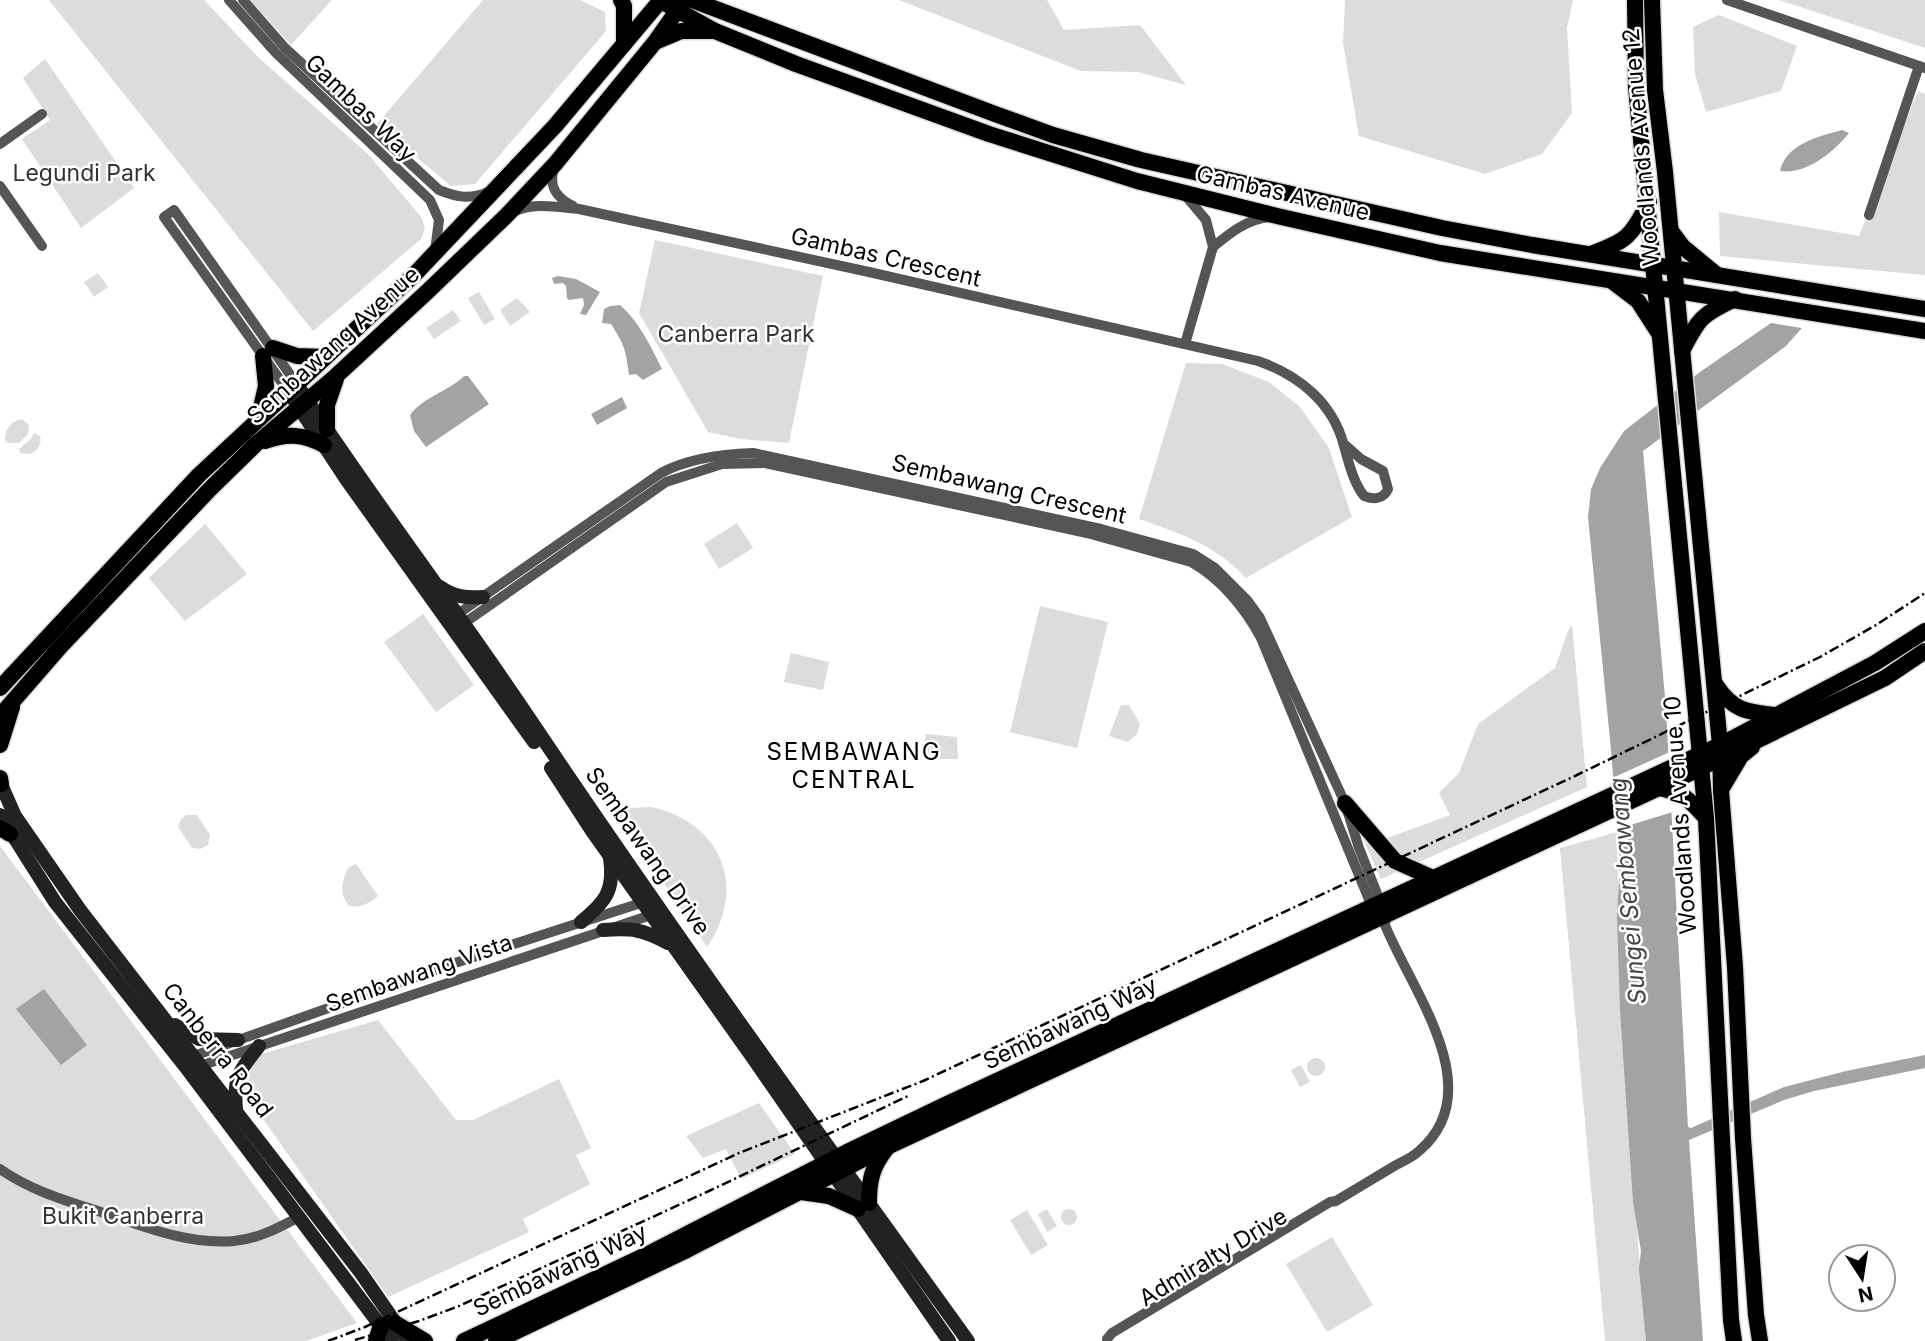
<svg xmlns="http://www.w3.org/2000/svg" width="1925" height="1341" font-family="Inter,sans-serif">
<rect width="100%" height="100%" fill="#fff"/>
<g fill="#dcdcdc">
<polygon points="49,0 204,0 259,58 368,154 422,218 425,229 421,239 313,331"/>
<polygon points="250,0 332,0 291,45"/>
<polygon points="483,0 580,0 605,12 606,31 475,184 451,186 377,124"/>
<polygon points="899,0 1047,0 1064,30 1140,25 1186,85 1138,72 1081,71"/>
<polygon points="1345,0 1573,0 1567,28 1572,113 1542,154 1485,174 1359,136 1343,43"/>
<polygon points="1779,0 1925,0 1925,48"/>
<polygon points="1719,15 1797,46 1781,91 1706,112 1695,74 1693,27"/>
<polygon points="45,59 134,188 81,228 22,139 50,120 23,78"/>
<polygon points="1918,91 1925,94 1925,275 1720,256 1719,212 1859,236"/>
<polygon points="655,240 823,276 789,443 741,439 708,432 639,313"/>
<polygon points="98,273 108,287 94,297 84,282"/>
<polygon points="479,292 495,319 484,325 468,298"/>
<polygon points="517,298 530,312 510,326 500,310"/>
<polygon points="453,310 461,321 434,339 426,328"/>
<path d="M1186,363L1222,364L1269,382L1300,407L1329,448L1352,517L1246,578C1214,544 1181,534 1139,519Z"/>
<path d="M22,419L29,425L28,434L19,443H8L5,440C5,428 11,422 22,419Z"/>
<path d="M34,433L40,436C42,445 38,450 30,454L20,453L19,449L30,440Z"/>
<polygon points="737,523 753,548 719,569 704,544"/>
<polygon points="205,524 247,574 185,621 149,578"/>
<polygon points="1040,606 1108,622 1077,748 1010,732"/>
<polygon points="423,614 474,685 436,712 384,642"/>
<polygon points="1572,625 1587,787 1381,879 1356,823 1382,840 1450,815 1439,793 1459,773 1478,724 1555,668 1568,631"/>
<polygon points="791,653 829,662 823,690 784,682"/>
<polygon points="1121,705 1129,705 1140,724 1137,734 1128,742 1109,736"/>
<polygon points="926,734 957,737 958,759 922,759"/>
<path d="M651,807C721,822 748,887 707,947L615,811L629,808Z"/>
<polygon points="186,815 197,815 210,835 208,845 200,849 192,848 178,827 181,819"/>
<polygon points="1617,832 1622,1040 1646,1341 1605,1341 1560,848"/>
<polygon points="0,846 357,1323 306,1341 0,1341"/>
<path d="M356,864L378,896C368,904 359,909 348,905C339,892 342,882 348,868Z"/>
<polygon points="378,1020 456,1120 473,1120 559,1079 591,1148 576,1155 590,1184 523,1219 529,1232 388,1297 242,1089 258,1055"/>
<circle cx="1316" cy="1067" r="9"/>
<polygon points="1301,1065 1310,1082 1300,1087 1291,1070"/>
<polygon points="759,1103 795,1154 741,1179 726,1149 703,1158 686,1136"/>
<polygon points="1047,1209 1057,1226 1047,1232 1038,1214"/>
<circle cx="1069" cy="1217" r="8"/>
<polygon points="1027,1210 1048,1245 1031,1255 1010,1220"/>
<polygon points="1332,1237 1373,1305 1327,1332 1286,1264"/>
</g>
<g fill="#a3a3a3">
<path d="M1842,130L1849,133C1834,152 1806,175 1780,171C1786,144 1819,136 1842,130Z"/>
<polygon points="558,276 576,279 600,292 586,315 580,314 584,305 583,298 569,300 567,298 566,286 563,283 554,284 552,278"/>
<path d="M620,305C639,321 651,347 662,369L643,380L636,374L629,375C626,350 624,344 611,324L602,323L604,309L610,306Z"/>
<polygon points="1771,323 1802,328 1786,346 1643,451 1666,708 1688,1127 1691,1128 1784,1087 1846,1071 1925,1055 1925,1068 1814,1091 1784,1100 1689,1140 1703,1341 1646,1341 1639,1269 1641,1251 1633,1202 1620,1011 1617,915 1620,864 1611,750 1588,517 1591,489 1600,468 1624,431 1700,372"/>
<path d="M464,376H468L489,404L426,447L414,431L410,415C423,397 449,391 464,376Z"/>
<polygon points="622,397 627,408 597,425 591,414"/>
<polygon points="44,989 87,1045 61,1065 16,1009"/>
</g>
<polygon fill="#fff" points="1672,751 1676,811 1614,830 1610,779"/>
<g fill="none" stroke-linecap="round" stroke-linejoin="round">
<g stroke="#dbdbdb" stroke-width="19">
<g id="primary">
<polyline points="621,0 624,6 624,44"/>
<polyline points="659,0 715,31 796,64 989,134 1137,181 1277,216 1440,253 1925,331"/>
<polyline points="692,0 995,114 1053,135 1141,160 1442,228 1532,245 1925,309"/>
<polyline points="1635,0 1636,87 1706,818 1731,1320 1734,1341"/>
<polyline points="1652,0 1655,90 1665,172 1720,745 1721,791 1735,967 1743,1138 1756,1315 1760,1341"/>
<polyline points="657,41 681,31 713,31"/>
<polyline points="1671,231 1683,247 1717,275"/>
<path d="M1591,254C1629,240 1630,237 1649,202"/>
<polyline points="1613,282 1638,301 1658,332"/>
<polyline points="273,348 297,356 325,357"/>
<path d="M1682,351C1699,318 1701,315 1735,299"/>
<polyline points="259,416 266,386 263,356"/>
<polyline points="327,429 327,405 336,379"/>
<path d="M265,441C287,433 303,434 324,445"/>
<path d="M1716,685C1732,710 1746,712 1774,715"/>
<polyline points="0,688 199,475 414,275 555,126 661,0"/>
<polyline points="0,716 60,647 210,489 256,444 336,376 428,291 507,215 555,164 655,42 684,1"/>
<polyline points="0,745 12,707"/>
<polyline points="0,778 1,784"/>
<path d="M1659,788C1684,793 1689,799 1706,818"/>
<polyline points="1722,788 1741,756 1752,747"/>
<polyline points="1345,803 1395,861 1433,878"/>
<polyline points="0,828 10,834"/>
<polyline points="801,1192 829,1196 858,1209"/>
<path d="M869,1203C869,1180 872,1167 886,1149"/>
<polyline points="395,1323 425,1341"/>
<polyline points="376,1341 381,1325"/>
<polyline points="464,1341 648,1254 847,1152 945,1105 1720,745 1875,663 1925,631"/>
<polyline points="496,1341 687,1250 887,1147 1676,780 1885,678 1925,651"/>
</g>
</g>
<g stroke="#555" stroke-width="10">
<polyline points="229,0 276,53 430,200 439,220 435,251"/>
<path d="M243,0L285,48L439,190C457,197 469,200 488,192"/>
<polyline points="1727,0 1925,68"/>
<polyline points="0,144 42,114"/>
<path d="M554,168C548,187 557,198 573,206"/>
<polyline points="0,186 42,246"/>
<path d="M513,212C534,202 556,207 579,209L869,272L1258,361C1298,375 1333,402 1344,446C1349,463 1353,482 1364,496C1373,500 1384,499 1388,489L1383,471L1361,459L1344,444"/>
<polyline points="1869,215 1919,66"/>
<path d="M1213,247C1230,233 1247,219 1270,217"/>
<polyline points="1185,344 1213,247 1206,220 1185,195"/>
<polyline points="288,391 164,217 174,210 296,383"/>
<path d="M452,618L661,473C689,458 721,454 753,453L1101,529L1193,554L1215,568L1247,600L1260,618L1345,803L1359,848L1386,916L1385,925C1411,990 1491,1090 1419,1151C1413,1157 1404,1161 1396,1165C1376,1177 1356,1189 1336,1201L1330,1202L1112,1333L1107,1339"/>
<path d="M460,626L666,482L722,464L765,463L1087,533L1191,562C1221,579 1245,608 1261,638L1373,909"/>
<polyline points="188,1058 455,963 647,901"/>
<polyline points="197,1067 654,914"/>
<path d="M0,1169C30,1190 64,1200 98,1211C142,1226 187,1245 234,1241C258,1239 278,1228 299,1217"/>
</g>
<g stroke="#222" stroke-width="14">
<path d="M296,383C371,498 455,607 531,721C672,931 820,1136 968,1341"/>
<polyline points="288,391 346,479 534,742"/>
<path d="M440,587C454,597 466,598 483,597"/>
<polyline points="551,768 592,831 753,1058 949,1341"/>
<polyline points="0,782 15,816 80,910 361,1273 408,1341"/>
<polyline points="0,815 55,902 188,1070 392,1341"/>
<path d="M581,922C605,902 615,891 610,858"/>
<path d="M603,930C632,928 642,929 668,943"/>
<polyline points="175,1025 199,1039 238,1040"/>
<path d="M236,1109C233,1077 240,1070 259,1046"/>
</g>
<use href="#primary" stroke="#000" stroke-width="16"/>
<g stroke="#000" stroke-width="2.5" stroke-dasharray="10 3.5 2 3.5" stroke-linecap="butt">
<polyline points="355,1340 419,1321 459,1306 709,1191 908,1096"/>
<polyline points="328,1341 365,1327 739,1153 923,1081 1577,775 1820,657 1876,625 1925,593"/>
</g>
</g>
<g text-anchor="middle" stroke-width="5" stroke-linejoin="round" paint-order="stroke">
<g font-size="23" fill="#000" stroke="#fff">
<text transform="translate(361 108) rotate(44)" y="8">Gambas Way</text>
<text transform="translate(1641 147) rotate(-95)" y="8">Woodlands Avenue 12</text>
<text transform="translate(1283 193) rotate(13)" y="8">Gambas Avenue</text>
<text transform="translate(886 257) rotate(13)" y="8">Gambas Crescent</text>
<text transform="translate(333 345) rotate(-42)" y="8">Sembawang Avenue</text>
<text transform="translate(1009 489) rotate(13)" y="8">Sembawang Crescent</text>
<text transform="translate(1680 815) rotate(-94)" y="8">Woodlands Avenue 10</text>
<text transform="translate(648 851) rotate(55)" y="8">Sembawang Drive</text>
<text transform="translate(419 973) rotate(-19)" y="8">Sembawang Vista</text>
<text transform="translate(1070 1023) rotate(-25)" y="8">Sembawang Way</text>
<text transform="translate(218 1050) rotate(52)" y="8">Canberra Road</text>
<text transform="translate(1213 1257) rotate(-31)" y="8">Admiralty Drive</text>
<text transform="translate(560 1270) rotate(-25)" y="8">Sembawang Way</text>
</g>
<g font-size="23" fill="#333" stroke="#fff">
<text x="84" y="181">Legundi Park</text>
<text x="736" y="342">Canberra Park</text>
<text x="123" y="1224">Bukit Canberra</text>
</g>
<g font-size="24" letter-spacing="2" fill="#000" stroke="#fff">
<text x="854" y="760">SEMBAWANG<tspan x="854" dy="28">CENTRAL</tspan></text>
</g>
<g font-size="24" font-style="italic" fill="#444" stroke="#fff">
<text transform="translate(1628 891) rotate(-95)" y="8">Sungei Sembawang</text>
</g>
</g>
<g transform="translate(1862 1278) rotate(168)"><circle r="33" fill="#ffffff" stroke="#999999" stroke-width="2"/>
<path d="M0-5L12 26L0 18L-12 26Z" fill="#000000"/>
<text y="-10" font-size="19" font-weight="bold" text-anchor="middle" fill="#000000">N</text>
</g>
</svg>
